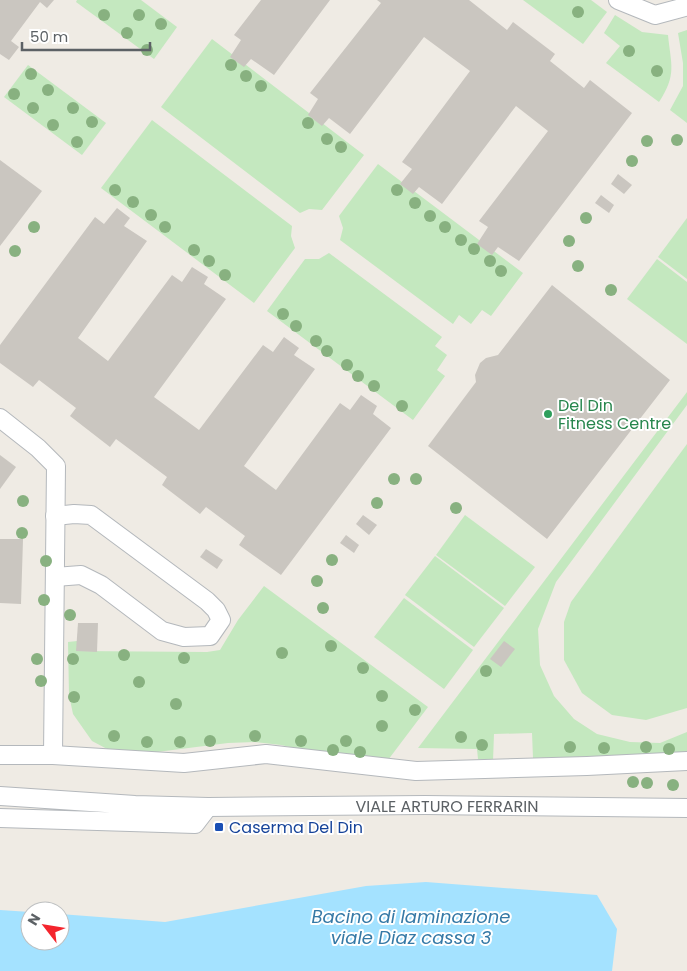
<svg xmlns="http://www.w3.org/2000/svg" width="687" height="971" font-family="Poppins,sans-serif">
<rect width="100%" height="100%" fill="#efebe4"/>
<g fill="#c4e8bf">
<polygon points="77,0 141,0 177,27 154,59 76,2"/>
<polygon points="523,0 591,0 607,12 583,44"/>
<path d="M615,15L642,32L668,35C671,65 677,75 659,102L606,63L620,46L604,33Z"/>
<polygon points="687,30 687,123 670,110 683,86 683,63 678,33"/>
<polygon points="212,39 364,155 322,210 309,209 300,213 161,107"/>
<polygon points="28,65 106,123 82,155 4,97"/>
<polygon points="152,120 292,226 291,236 295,248 254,303 101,188"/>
<polygon points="378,164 523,273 491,316 482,310 471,324 459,315 453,324 340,240 343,228 339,216"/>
<polygon points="687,218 687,279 658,257"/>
<polygon points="329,253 442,337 435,346 447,355 437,370 445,376 413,420 267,311 305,259 319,259"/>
<polygon points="657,259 687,282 687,344 627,299"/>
<polygon points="687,392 687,405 556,582 538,629 540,665 554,696 574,719 597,734 630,742 660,743 687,732 687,754 533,758 532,733 494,734 493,761 478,759 477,749 418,748"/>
<polygon points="687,444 687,708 646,720 612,715 582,693 564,660 564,622 571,602"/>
<polygon points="465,515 535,567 505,606 436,555"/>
<polygon points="435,556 504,608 474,647 405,595"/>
<polygon points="264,586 428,707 388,760 340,758 281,745 255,742 228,743 149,753 109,750 92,741 73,714 69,695 68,642 77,641 77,651 207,652 220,650 238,620"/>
<polygon points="404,598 473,650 444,689 374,637"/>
</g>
<polygon fill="#a4e2ff" points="426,882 597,895 617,929 612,971 0,971 0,910 30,912 30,941 60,941 60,914 165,922 366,886"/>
<g fill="#cac6c0">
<polygon points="0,0 54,0 47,8 40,2 11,41 19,47 9,60 0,54"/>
<polygon points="261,0 330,0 274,75 251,59 244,67 230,57 241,40 234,35"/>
<polygon points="377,0 469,0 507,30 513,22 555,54 550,61 584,88 590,80 632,113 519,261 498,247 492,255 477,244 488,227 479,221 548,131 516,106 442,204 419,187 413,194 400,184 412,169 402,162 470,71 424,37 350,134 329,118 322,126 308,115 318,99 310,93 381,3"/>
<polygon points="0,160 42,191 0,246"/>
<polygon points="618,174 632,185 624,194 611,184"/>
<polygon points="601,195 614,205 609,213 595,203"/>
<polygon points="117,208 130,218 124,226 147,241 78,338 108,361 172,275 182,282 192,267 208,277 204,284 226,299 154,397 199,430 263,345 273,352 284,337 299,348 294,355 315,369 244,466 276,490 340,403 350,410 361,395 377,406 373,414 391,428 281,575 239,545 245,536 206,507 200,514 162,485 167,477 116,439 110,447 70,416 76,408 39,380 33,387 0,363 0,345 95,217 104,224"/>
<polygon points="552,285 670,380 547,539 428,446 476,382 475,375 480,363 486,358 498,355"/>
<polygon points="0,455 16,467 0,489"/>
<polygon points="363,515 377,525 369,535 356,524"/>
<polygon points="346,535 359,545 354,553 340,543"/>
<polygon points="0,539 23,539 21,604 0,603"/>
<polygon points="206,549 223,560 217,569 200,557"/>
<polygon points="78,623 98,623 97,652 76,651"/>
<polygon points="504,641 515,649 501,667 490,659"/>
</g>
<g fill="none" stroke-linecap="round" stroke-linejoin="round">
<g stroke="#b4b8bc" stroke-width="20">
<g id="minor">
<polyline points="618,0 655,15 685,7 687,5"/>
<polyline points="0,418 38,448 56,466 53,755"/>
<polyline points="55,577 81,575 101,585 162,631 184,637 210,636 221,620 216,610 207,601 91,515 74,514 55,516"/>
<polyline points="0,755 53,755 184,763 266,754 416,771 587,766 687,761"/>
<polyline points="0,796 135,805 208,807 195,824 0,818"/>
<polyline points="208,807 425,805 687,808"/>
</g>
</g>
<use href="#minor" stroke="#fff" stroke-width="18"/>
</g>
<g fill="#88b180">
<circle cx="578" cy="12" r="6"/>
<circle cx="104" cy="15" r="6"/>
<circle cx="139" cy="15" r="6"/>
<circle cx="161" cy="24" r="6"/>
<circle cx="127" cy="33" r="6"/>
<circle cx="147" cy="50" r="6"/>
<circle cx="629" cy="51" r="6"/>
<circle cx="231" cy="65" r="6"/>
<circle cx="657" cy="71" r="6"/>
<circle cx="31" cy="74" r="6"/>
<circle cx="246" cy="76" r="6"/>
<circle cx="261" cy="86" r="6"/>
<circle cx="48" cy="90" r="6"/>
<circle cx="14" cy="94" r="6"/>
<circle cx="33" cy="108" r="6"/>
<circle cx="73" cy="108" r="6"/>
<circle cx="92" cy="122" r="6"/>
<circle cx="308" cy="123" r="6"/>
<circle cx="53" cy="125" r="6"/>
<circle cx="327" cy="139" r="6"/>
<circle cx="677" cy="140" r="6"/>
<circle cx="647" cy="141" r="6"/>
<circle cx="77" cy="142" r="6"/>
<circle cx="341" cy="147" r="6"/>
<circle cx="632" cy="161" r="6"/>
<circle cx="115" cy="190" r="6"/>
<circle cx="397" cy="190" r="6"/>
<circle cx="133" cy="202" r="6"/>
<circle cx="415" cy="203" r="6"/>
<circle cx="151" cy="215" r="6"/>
<circle cx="430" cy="216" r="6"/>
<circle cx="586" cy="218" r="6"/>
<circle cx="34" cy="227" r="6"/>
<circle cx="165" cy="227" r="6"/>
<circle cx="445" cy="227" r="6"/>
<circle cx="461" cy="240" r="6"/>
<circle cx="569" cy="241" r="6"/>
<circle cx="474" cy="249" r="6"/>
<circle cx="194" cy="250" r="6"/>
<circle cx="15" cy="251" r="6"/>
<circle cx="209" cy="261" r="6"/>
<circle cx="490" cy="261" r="6"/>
<circle cx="578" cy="266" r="6"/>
<circle cx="501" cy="271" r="6"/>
<circle cx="225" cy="275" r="6"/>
<circle cx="611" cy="290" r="6"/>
<circle cx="283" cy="314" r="6"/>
<circle cx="296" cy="326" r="6"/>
<circle cx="316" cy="341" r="6"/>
<circle cx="327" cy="351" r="6"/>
<circle cx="347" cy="365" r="6"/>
<circle cx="358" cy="376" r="6"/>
<circle cx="374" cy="386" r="6"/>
<circle cx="402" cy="406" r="6"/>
<circle cx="394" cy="479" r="6"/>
<circle cx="416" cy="479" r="6"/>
<circle cx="23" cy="501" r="6"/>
<circle cx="377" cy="503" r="6"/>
<circle cx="456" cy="508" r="6"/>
<circle cx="22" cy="533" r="6"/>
<circle cx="332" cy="560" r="6"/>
<circle cx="46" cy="561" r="6"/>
<circle cx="317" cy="581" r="6"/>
<circle cx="44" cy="600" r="6"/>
<circle cx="323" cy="608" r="6"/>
<circle cx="70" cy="615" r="6"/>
<circle cx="331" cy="646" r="6"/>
<circle cx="282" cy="653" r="6"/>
<circle cx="124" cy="655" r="6"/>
<circle cx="184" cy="658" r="6"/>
<circle cx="37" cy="659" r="6"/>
<circle cx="73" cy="659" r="6"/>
<circle cx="363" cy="668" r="6"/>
<circle cx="486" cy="671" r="6"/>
<circle cx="41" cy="681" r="6"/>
<circle cx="139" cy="682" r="6"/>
<circle cx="382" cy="696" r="6"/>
<circle cx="74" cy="697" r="6"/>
<circle cx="176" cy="704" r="6"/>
<circle cx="415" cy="710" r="6"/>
<circle cx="382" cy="726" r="6"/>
<circle cx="114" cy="736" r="6"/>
<circle cx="255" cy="736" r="6"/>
<circle cx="461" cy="737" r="6"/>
<circle cx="210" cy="741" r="6"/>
<circle cx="301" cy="741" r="6"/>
<circle cx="346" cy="741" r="6"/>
<circle cx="147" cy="742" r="6"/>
<circle cx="180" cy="742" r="6"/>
<circle cx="482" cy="745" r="6"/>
<circle cx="570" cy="747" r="6"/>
<circle cx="646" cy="747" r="6"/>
<circle cx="604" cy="748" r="6"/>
<circle cx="669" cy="749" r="6"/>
<circle cx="333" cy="750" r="6"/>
<circle cx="360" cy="752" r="6"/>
<circle cx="633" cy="782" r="6"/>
<circle cx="647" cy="783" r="6"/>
<circle cx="673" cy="785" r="6"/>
</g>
<circle fill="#2e9e5b" stroke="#fff" stroke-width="2" cx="548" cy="414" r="5"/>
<rect fill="#1a4fb4" stroke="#fff" stroke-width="2" x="214" y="822" width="10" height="10" rx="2.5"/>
<g text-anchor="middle" stroke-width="4" stroke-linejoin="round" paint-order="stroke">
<g font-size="16" fill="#27864d" stroke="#fff" text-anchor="start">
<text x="558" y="411">Del Din<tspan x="558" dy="18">Fitness Centre</tspan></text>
</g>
<g font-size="16" fill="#5c6165" stroke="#fff">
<text x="447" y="812">VIALE ARTURO FERRARIN</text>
</g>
<g font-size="16" fill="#164399" stroke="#fff" text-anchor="start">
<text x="229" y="833">Caserma Del Din</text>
</g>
<g font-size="18" font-style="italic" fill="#3579a6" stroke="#fff">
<text x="411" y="923">Bacino di laminazione<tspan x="411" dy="21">viale Diaz cassa 3</tspan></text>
</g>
</g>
<g transform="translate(45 926) rotate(301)"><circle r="24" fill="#ffffff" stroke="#bec0c1"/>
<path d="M0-4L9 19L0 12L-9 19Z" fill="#f4252d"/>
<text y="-8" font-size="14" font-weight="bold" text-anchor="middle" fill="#5c6165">N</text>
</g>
<path d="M22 42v8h128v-8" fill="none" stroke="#5c6165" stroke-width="2.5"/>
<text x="30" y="42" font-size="15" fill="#5c6165" stroke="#ffffff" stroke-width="4" paint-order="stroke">50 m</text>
</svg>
